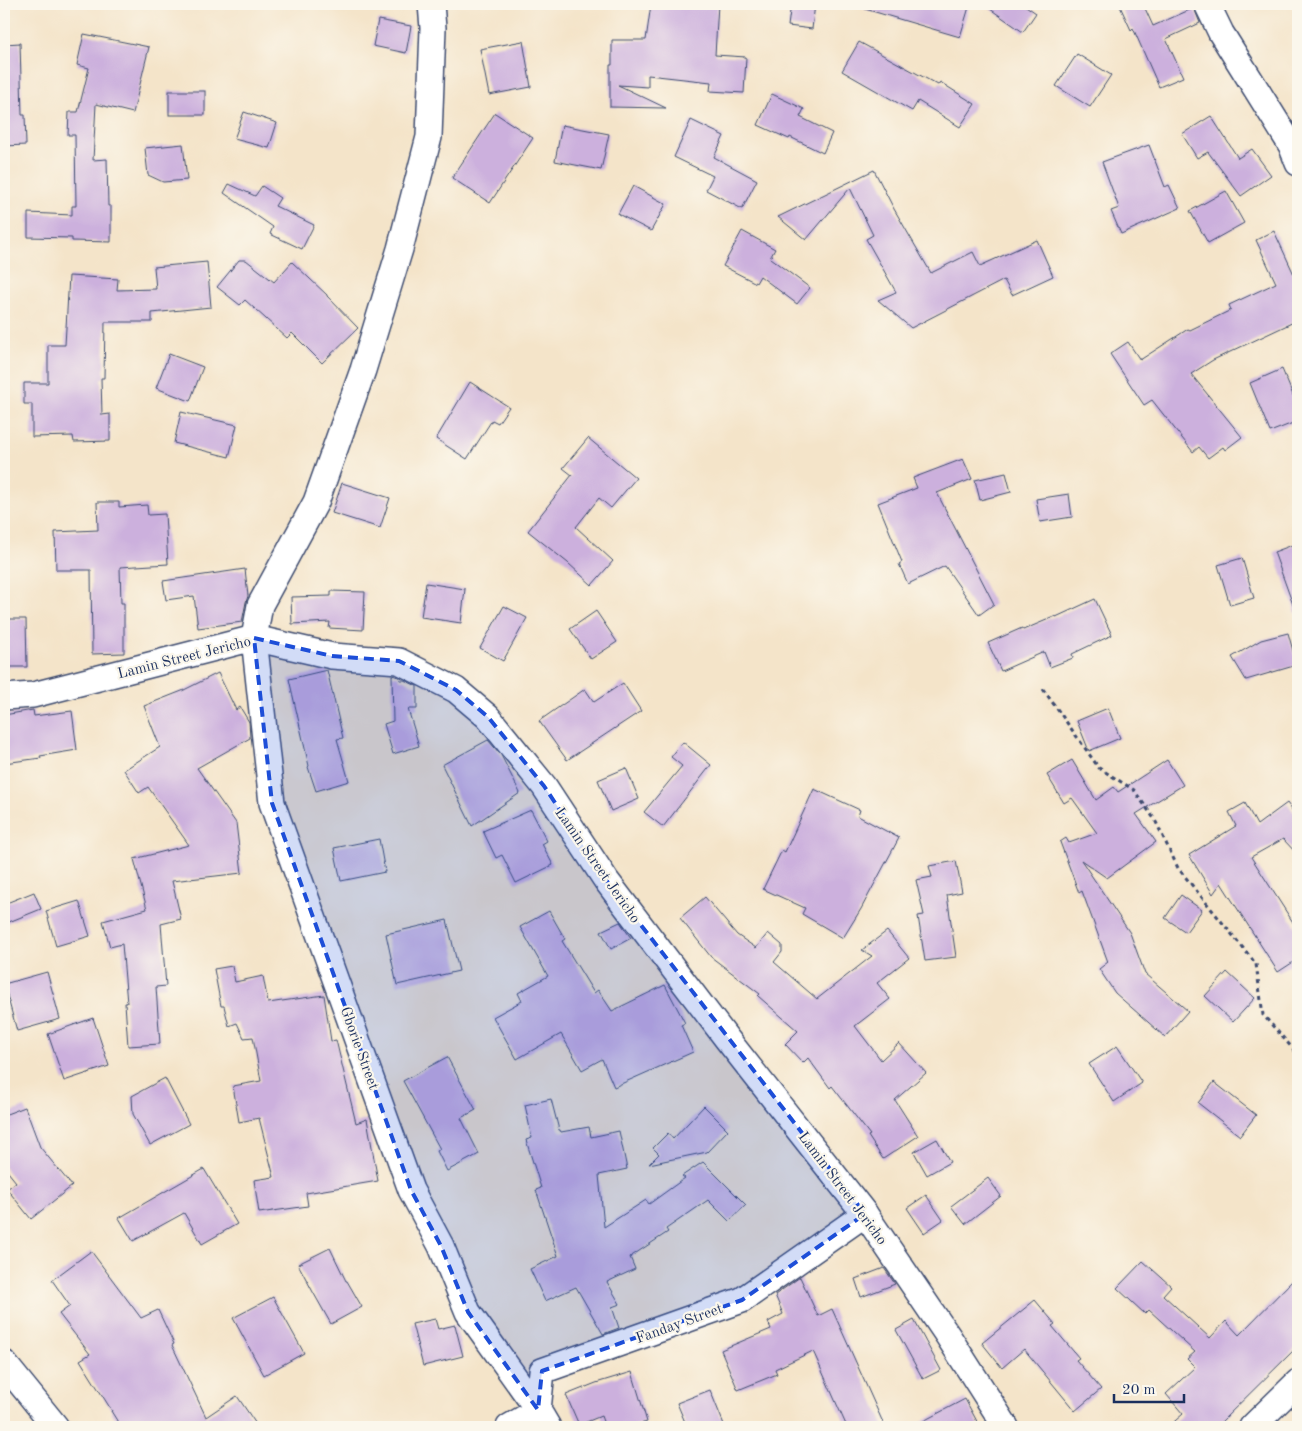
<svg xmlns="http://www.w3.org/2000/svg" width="1302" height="1431" font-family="'Old Standard TT',serif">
<rect width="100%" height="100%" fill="#fbf7ec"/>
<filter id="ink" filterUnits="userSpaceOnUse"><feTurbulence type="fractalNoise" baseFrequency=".02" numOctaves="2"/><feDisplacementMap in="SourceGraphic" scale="10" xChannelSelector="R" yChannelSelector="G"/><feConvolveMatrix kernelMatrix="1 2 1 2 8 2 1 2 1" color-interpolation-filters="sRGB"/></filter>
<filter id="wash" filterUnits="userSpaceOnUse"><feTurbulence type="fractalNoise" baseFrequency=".0096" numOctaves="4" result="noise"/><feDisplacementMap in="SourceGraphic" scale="20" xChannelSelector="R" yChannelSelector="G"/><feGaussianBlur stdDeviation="1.12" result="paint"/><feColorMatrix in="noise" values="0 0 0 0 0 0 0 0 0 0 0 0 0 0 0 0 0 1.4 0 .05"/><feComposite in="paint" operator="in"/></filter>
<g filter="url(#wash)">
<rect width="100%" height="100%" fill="#f4e4c9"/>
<g id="blocks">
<g fill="#ccb0dd">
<polygon points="651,4 718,4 715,55 746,57 744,93 710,91 711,82 648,75 648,87 618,85 666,108 610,107 610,65 612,65 612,40 646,40"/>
<polygon points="791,4 815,4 812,29 788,26"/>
<polygon points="865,4 958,4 969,7 960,37 865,9"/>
<polygon points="983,4 1023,4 1036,13 1023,32"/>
<polygon points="1119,4 1143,4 1153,26 1194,8 1200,23 1166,39 1183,77 1159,87 1133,28 1131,30"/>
<polygon points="378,20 411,26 406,53 373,46"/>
<polygon points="84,34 149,47 133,113 96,104 93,160 107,159 108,206 111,206 111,242 72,241 72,238 28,237 28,213 72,215 72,206 76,206 75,135 68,135 69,112 78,112 89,68 77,65"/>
<polygon points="523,41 531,87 489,95 480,49"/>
<polygon points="859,42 938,85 940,82 975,104 960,127 918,101 912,111 842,71"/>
<polygon points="20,43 22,115 25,115 26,145 4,146 4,44"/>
<polygon points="1077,54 1111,75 1090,107 1056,86"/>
<rect x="169" y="91" width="36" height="24"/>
<polygon points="772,94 804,109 800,117 832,133 823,153 790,137 789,139 758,125"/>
<polygon points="244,112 277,123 269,148 234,139"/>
<polygon points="495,113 533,138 490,203 452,178"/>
<polygon points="1211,116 1238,158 1252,149 1271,175 1241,196 1208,152 1197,158 1182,134"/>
<polygon points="691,120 724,136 714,157 757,180 742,209 706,190 713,176 674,157"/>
<polygon points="562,125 609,134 601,170 555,161"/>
<polygon points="183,144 187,180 163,182 148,175 145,148"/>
<polygon points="1149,145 1165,187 1169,185 1180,208 1121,234 1111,211 1119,208 1102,162"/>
<polygon points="874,170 894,209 931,273 973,252 980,266 1037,240 1053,276 1012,295 1004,280 911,328 878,300 896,292 866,239 873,235 850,188 806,240 778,217"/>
<polygon points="229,184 255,196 262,186 280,198 275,206 314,225 302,249 270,234 273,227 224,193"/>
<polygon points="633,186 666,204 651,231 618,214"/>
<polygon points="1226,191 1244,223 1208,243 1190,211"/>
<polygon points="742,231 775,249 770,258 810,288 797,304 760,276 756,283 723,266"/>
<polygon points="1274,231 1298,283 1298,320 1213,360 1191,374 1242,437 1225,450 1223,447 1208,458 1199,447 1193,452 1152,400 1144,405 1110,354 1128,342 1140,360 1188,329 1190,330 1231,310 1229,305 1276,283 1256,240"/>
<polygon points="239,260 246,260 274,282 292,262 327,295 327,296 358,328 322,363 292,333 287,338 245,300 240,305 217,287"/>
<polygon points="207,262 211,307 152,313 152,322 105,322 104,378 101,378 102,415 110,414 110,441 74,442 73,436 32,437 32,404 24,404 24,383 48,383 48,345 65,345 69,276 118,279 117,290 156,289 154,267"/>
<polygon points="169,354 203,367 190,401 156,388"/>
<polygon points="1282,369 1298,407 1298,421 1270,432 1250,383"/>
<polygon points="470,382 509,407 498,423 492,420 467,459 436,439"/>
<polygon points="181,412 237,425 229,457 174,443"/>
<polygon points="588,438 636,478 611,508 599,498 576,527 613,561 592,585 568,563 528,531 572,475 563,468"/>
<polygon points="963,459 972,479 937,493 994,604 979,615 945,566 908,584 899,564 902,562 878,503 917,488 913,478"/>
<polygon points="1006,473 1011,492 980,500 975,480"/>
<polygon points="342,483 390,498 380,528 332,513"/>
<polygon points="1069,494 1072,517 1040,522 1036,499"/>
<polygon points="97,502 119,502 119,507 147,505 148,515 165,514 168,564 120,567 121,603 124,603 124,653 92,654 91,570 56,570 55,532 98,530"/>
<polygon points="1298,543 1298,612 1296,613 1274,552"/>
<polygon points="1242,558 1254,598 1230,605 1218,565"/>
<polygon points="245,569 248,596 246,602 242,622 198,628 194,596 166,600 163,581"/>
<polygon points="426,583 465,589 461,623 421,617"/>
<polygon points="331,591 365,592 363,630 329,628 330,622 292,624 291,597 331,596"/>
<polygon points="1095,599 1112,635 1072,654 1073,658 1050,667 1044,652 1001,671 988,643 1022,628 1023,630 1056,616 1056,617"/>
<polygon points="504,606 527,618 503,661 480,648"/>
<polygon points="596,611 617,642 591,659 570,629"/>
<polygon points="4,619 26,619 27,667 4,667"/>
<polygon points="1288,633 1297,665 1246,680 1232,657 1261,640"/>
<polygon points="327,670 343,738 337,739 349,781 316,791 308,767 309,766 289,679"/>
<polygon points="218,673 236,710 240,707 249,722 250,738 197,768 236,823 242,873 172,881 181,919 161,924 166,986 156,987 160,1044 128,1046 125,1003 127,1003 122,944 110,947 103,921 147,909 134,859 189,845 148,787 139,793 124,770 160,747 144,706 182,691"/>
<polygon points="392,675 399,677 400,680 404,680 417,686 417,709 408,709 419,746 393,754 384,724 393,721"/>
<polygon points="623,683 641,711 567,760 539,721 585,689 594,702"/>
<polygon points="1108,708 1120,738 1089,751 1077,721"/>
<polygon points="33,710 34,716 72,711 77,750 40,756 41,758 4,763 4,715"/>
<polygon points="488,740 501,755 520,793 472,826 442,765"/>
<polygon points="683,742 711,765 663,827 644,812 682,766 671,757"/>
<polygon points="1072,760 1096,800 1114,787 1118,792 1167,760 1183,785 1136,814 1156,842 1107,878 1081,860 1130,933 1145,974 1188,1011 1165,1037 1115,993 1099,969 1108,962 1082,891 1079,893 1060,842 1066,838 1069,843 1097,833 1072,798 1064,803 1047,775"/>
<polygon points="626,768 639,799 611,811 598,780"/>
<polygon points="814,789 860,810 858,816 899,838 861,909 843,938 802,914 805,908 763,889 782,850 785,852"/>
<polygon points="1245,803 1257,825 1287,803 1298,818 1298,855 1283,839 1251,857 1298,930 1298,959 1278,972 1221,883 1213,894 1189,855 1236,826 1229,812"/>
<polygon points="531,810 547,841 542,844 553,865 516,883 502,855 496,858 483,831"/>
<polygon points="379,839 385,872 341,881 334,848"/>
<polygon points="956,861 962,892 947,895 956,957 925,961 918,916 924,915 916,880 932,877 929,866"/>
<polygon points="34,892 41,909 4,924 4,904"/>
<polygon points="1181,895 1202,910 1186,932 1165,918"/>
<polygon points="705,897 737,935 756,948 768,933 782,945 782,952 774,962 817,999 872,956 862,950 887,931 909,958 877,983 890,999 855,1026 881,1060 899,1043 926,1073 895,1100 918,1136 883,1159 868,1136 870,1135 832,1086 830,1088 808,1058 803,1063 785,1044 798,1031 758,996 760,994 711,957 680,918"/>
<polygon points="79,901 90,936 56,946 46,911"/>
<polygon points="549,911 565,939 562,941 594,993 598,990 612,1011 665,985 685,1023 681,1025 693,1052 614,1087 602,1059 582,1070 561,1034 517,1059 493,1017 522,1001 518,993 548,976 520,927"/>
<polygon points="447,920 459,971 397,985 386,934"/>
<polygon points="620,922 631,938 611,949 601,931"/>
<polygon points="232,966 235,982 263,976 268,1003 324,995 331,1041 336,1040 356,1123 367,1119 378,1181 306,1193 308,1206 259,1213 254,1180 274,1177 259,1118 239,1122 233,1086 261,1081 253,1037 244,1038 237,1023 229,1026 224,1006 221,1006 214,969"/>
<polygon points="47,972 60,1019 17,1031 4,984"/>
<polygon points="1227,972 1255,998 1233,1022 1205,996"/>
<polygon points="93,1018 109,1066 64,1081 48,1034"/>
<polygon points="1117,1046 1142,1083 1114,1102 1089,1064"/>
<polygon points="447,1057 476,1110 461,1118 479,1154 447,1171 437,1151 440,1149 403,1081"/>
<polygon points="165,1078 189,1124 150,1145 133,1114 132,1096"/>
<polygon points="1214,1082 1256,1115 1240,1136 1198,1103"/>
<polygon points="551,1099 559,1130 560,1130 561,1132 589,1127 591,1137 619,1131 627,1169 599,1175 604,1227 646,1200 649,1204 685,1178 682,1176 703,1162 746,1205 729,1221 708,1200 666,1229 668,1232 630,1257 635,1269 607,1282 620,1304 612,1307 619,1328 603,1334 576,1287 545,1301 530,1269 558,1256 536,1190 541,1188 526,1140 532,1138 525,1105"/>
<polygon points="704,1106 728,1130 707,1152 649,1164 659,1154 653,1148 668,1133 673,1139"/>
<polygon points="25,1107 40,1147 72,1186 31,1219 7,1189 16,1182 4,1167 4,1115"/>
<polygon points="937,1139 950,1162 927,1175 914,1152"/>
<polygon points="204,1169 237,1224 202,1244 184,1213 133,1241 119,1218"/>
<polygon points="988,1178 1001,1196 965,1224 951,1206"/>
<polygon points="926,1195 943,1220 924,1233 907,1208"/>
<polygon points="330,1248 346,1281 347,1281 362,1307 331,1324 313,1292 298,1264"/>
<polygon points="91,1251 141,1318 158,1310 174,1344 172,1345 206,1417 237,1396 258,1427 121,1427 111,1411 112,1411 80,1360 90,1354 59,1314 70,1306 52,1280"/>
<polygon points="1143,1261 1171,1286 1163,1295 1210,1338 1226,1321 1239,1335 1298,1275 1298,1346 1216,1427 1168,1427 1183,1414 1166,1394 1195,1367 1187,1359 1195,1352 1149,1310 1145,1314 1117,1288"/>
<polygon points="884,1268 895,1284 861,1297 855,1279"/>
<polygon points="800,1277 818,1316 832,1309 885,1427 847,1427 813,1351 775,1369 777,1374 738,1390 721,1350 771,1329 768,1322 783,1314 775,1295"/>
<polygon points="273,1297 304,1353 264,1375 233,1318"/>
<polygon points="1035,1300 1055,1324 1052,1326 1079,1358 1076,1360 1101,1389 1075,1411 1024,1349 1002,1368 982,1343"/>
<polygon points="435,1319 438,1329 455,1325 463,1356 423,1366 412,1324"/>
<polygon points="914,1320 941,1370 923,1379 896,1330"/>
<polygon points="632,1372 647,1422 629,1427 605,1427 601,1416 579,1425 566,1395 596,1383"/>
<polygon points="710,1390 725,1427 687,1427 677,1403"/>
<polygon points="965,1399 980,1427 912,1427"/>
</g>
</g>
</g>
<g filter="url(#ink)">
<use href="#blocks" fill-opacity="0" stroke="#3c4a6e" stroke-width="1"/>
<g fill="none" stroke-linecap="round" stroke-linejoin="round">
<g stroke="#3c4a6e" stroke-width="28">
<g id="street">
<polyline points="431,4 433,28 429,137 400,249 363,370 316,502 260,605 254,638 272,803 411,1190 441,1246 468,1312 538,1410 548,1427"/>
<polyline points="1207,4 1221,33 1291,145 1298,163"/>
<polyline points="4,697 33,695 254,638 332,656 399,661 456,690 488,717 544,786 606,880 727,1039 865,1214 948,1336 1006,1427"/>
<polyline points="4,1363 56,1427"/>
<polyline points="509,1427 538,1410 542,1371 742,1300 865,1214"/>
<polyline points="1252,1427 1298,1382"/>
</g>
</g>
<polyline stroke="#3c4a6e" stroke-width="3" stroke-dasharray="4 4" stroke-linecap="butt" points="1043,689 1099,768 1134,790 1155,820 1178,868 1256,964 1263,1015 1294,1050 1298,1053"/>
<use href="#street" stroke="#fff" stroke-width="25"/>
</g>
</g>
<path fill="#1d4ed8" fill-opacity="0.2" stroke="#1d4ed8" stroke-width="4" stroke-dasharray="10 6" stroke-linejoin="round" d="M254,638L332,656L399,661L456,690L488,717L544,786L606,880L865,1214L742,1300L542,1371L538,1410L468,1312L441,1246L411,1190L272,803Z"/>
<g text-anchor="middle" stroke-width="4.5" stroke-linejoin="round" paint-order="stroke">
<g font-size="15" fill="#1b2f5e" stroke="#fbf7ec">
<text transform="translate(184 657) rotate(-14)" y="5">Lamin Street Jericho</text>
<text transform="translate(598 865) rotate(55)" y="5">Lamin Street Jericho</text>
<text transform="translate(360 1048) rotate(70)" y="5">Gborie Street</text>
<text transform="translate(843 1188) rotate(53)" y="5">Lamin Street Jericho</text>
<text transform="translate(679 1323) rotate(-20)" y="5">Fanday Street</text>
</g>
</g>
<rect width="1302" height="1431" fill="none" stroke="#fbf7ec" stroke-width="20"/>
<path d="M1114 1394v8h70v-8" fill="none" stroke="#1b2f5e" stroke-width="2.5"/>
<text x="1122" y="1394" font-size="15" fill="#1b2f5e" stroke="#fbf7ec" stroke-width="4" paint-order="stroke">20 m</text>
</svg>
